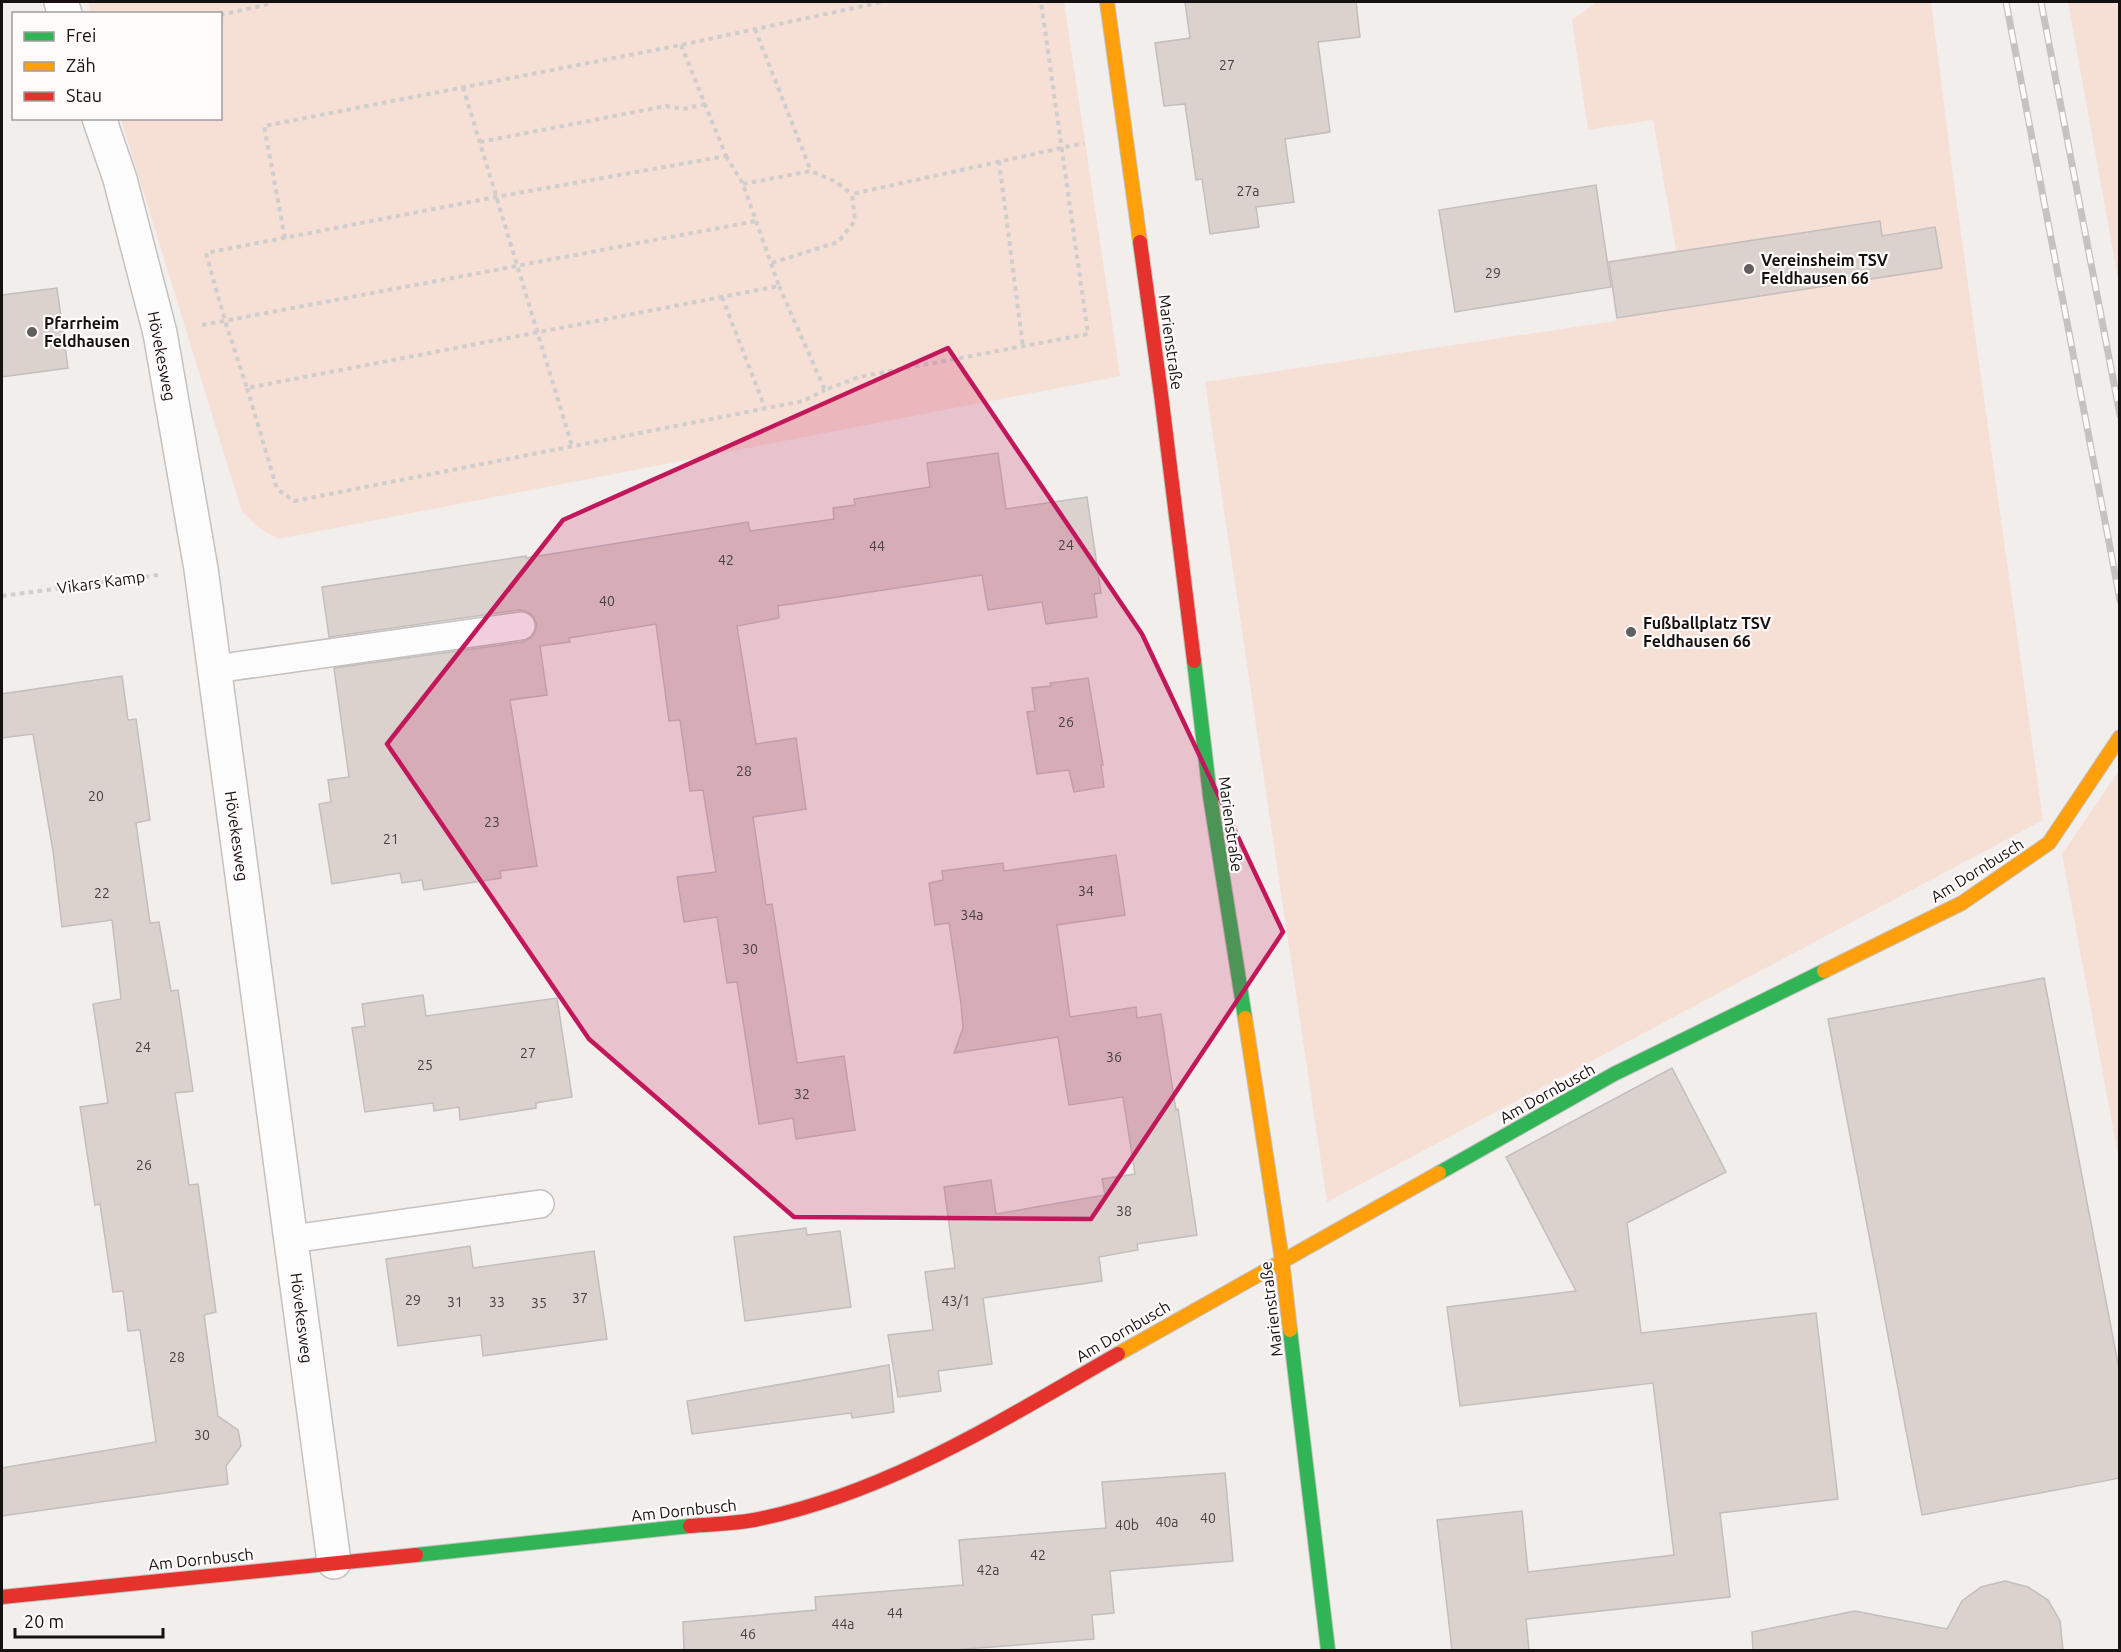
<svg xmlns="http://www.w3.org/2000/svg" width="2121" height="1652" font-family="Ubuntu,sans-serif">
<rect width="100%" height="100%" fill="#f2eeec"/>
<g fill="#f6dfd5">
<polygon points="88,2 1064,2 1120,376 278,539 258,527 242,512 121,119 220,118 220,14 91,13"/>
<polygon points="1594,2 1931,2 1955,191 2043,820 1327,1202 1205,382 1616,321 1608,261 1676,250 1653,120 1588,130 1572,20 1594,4"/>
<polygon points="2068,2 2119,2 2119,284"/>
<polygon points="2119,771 2120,771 2119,1160 2062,854"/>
</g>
<g fill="#dbd2ce" stroke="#c2bebd" stroke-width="1.5">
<polygon points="1185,2 1356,2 1360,37 1318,42 1330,132 1285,139 1294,202 1256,207 1259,227 1210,234 1202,179 1196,180 1185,104 1164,106 1155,43 1190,38"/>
<polygon points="1596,185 1611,287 1455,312 1439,210"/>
<polygon points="1880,221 1882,236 1935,227 1942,268 1617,318 1609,262"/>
<polygon points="57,288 68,368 2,377 2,295"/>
<polygon points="998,453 1006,509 1087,497 1101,593 1094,594 1097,617 1046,624 1042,602 988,610 982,575 778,606 779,618 737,626 756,744 796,738 806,809 753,817 766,905 772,904 797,1063 844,1056 855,1130 796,1139 793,1118 759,1124 737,982 727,983 717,917 684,922 677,877 716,872 703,790 690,791 680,720 669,721 656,624 569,638 570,642 540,646 547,695 510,700 537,866 500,871 501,878 424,890 422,880 402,883 400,873 332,884 319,804 331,802 328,780 349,777 334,668 523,642 531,638 535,632 537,624 533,616 526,611 519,610 329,637 322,587 526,556 526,558 748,522 750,531 834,519 833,508 855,505 854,499 930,487 927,463"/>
<polygon points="122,676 128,720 136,719 150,820 136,823 150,923 159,922 171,991 178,990 193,1091 175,1093 189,1185 198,1184 216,1312 204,1315 218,1416 238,1430 241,1446 226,1466 228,1484 2,1516 2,1468 156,1442 140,1330 128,1331 123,1291 113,1292 100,1204 95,1205 80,1107 108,1103 93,1004 121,999 112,920 62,927 53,851 33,734 2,738 2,694"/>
<polygon points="1088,678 1103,765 1101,765 1104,787 1074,792 1069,770 1037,774 1027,712 1035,711 1032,688 1051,686 1050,683"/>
<polygon points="1116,855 1125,915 1057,925 1070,1017 1136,1007 1137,1018 1161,1014 1176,1110 1178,1109 1197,1235 1137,1244 1138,1250 1099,1257 1102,1281 983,1298 992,1364 938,1371 941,1391 898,1397 888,1335 933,1330 925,1272 955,1268 944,1187 991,1180 996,1214 1105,1195 1102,1179 1135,1174 1123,1097 1069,1105 1058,1037 954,1053 963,1028 961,1004 949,923 935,925 929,883 943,880 942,871 1003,863 1004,871"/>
<polygon points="2044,978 2120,1374 2120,1478 1922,1515 1828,1019"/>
<polygon points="423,995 426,1016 557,998 572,1097 536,1103 536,1108 460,1120 459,1107 434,1111 433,1103 365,1112 352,1028 365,1026 362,1004"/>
<polygon points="1672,1068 1726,1172 1627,1223 1641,1333 1816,1313 1838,1499 1720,1513 1730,1597 1526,1619 1529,1650 1452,1650 1437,1520 1522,1511 1528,1572 1674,1555 1653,1383 1460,1406 1447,1307 1576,1291 1506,1157"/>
<polygon points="806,1228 807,1235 840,1231 851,1307 745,1321 734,1237"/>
<polygon points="470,1246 473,1268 594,1251 607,1339 483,1356 481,1335 398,1346 386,1259"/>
<polygon points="889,1365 894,1412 852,1418 851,1413 692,1434 687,1401"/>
<polygon points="1225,1473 1233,1561 1110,1571 1114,1613 1092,1615 1094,1639 953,1650 684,1650 683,1622 816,1610 815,1597 963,1585 959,1540 1106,1528 1102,1482"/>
<polygon points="2005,1581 2028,1587 2048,1600 2060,1621 2063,1650 1753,1650 1752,1632 1855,1611 1947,1629 1962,1601 1981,1587"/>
</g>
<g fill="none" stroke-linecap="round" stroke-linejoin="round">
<g stroke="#c4c1bf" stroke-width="30">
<g id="lane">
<polyline points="215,669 521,626"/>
<polyline points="292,1239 540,1204"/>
</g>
</g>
<g stroke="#c4c1bf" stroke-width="36">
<g id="street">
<polyline points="61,2 65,14"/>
<polyline points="99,118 120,179 160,333 201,569 334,1562"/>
</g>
</g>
<g stroke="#c4c1bf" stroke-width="16">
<g id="fast">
<polyline points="1194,661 1210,796 1245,1018"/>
<polyline points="1439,1173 1614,1074 1824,971"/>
<polyline points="1290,1330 1328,1650"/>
<polyline points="416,1555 690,1526"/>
</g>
</g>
<g stroke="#c4c1bf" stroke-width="16">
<g id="slow">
<polyline points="1107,2 1140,242"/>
<polyline points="1824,971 1962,903 2049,843 2120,737"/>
<polyline points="1245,1018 1282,1260 1290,1330"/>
<polyline points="1118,1354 1439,1173"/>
</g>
</g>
<g stroke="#c4c1bf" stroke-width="16">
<g id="jam">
<polyline points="1140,242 1161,394 1194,661"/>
<path d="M690,1526C711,1524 733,1524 754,1520C887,1494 1002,1420 1118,1354"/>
<polyline points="2,1597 416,1555"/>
</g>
</g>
<g stroke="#cfcecd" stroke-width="4" stroke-dasharray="4.5 4.5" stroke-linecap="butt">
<polyline points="220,15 265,5 273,2"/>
<polyline points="755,29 811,171"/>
<polyline points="681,45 726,156"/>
<polyline points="463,87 572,446"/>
<polyline points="480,142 666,106 683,109 706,104"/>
<polygon points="726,156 743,184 779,286 247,388 225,321 206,253 496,197"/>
<polyline points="999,161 1023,347"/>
<polyline points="743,184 811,171 834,181 852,194"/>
<polyline points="285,238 264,126 681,45 882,2"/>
<polyline points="772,263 838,242 855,221 852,194 1084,143"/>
<polyline points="779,286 825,390 859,377 1088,334 1041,2"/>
<polyline points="722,297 765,408"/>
<polyline points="202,325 756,221"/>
<polyline points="247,388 277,489 294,501 803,401 825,390"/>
<polyline points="2,596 158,575"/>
</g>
<use href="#lane" stroke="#fdfcfc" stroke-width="27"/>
<use href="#street" stroke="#fdfcfc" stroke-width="33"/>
<use href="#fast" stroke="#30b455" stroke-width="14"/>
<use href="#slow" stroke="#ff9f0a" stroke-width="14"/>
<use href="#jam" stroke="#e5322d" stroke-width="14"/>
<g stroke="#c4c3c2" stroke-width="7">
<g id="rail">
<polyline points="2006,2 2120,600"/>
<polyline points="2041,2 2120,415"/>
</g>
</g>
<use href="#rail" stroke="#fffbfa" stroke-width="4.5" stroke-dasharray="14" stroke-linecap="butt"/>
</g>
<path fill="#c2185b" fill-opacity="0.2" stroke="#c2185b" stroke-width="4.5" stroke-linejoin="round" d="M948,348L1142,634L1283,932L1091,1219L794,1217L589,1039L387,744L563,520Z"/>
<g fill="#625e5d" stroke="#fffbfa" stroke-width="2">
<circle cx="1749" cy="269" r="6"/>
<circle cx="32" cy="332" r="6"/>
<circle cx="1631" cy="632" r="6"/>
</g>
<g text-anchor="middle" stroke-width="4.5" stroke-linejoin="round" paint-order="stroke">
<g font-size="14" fill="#464140">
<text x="1227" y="70">27</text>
<text x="1248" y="196">27a</text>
<text x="1493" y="278">29</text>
<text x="1066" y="550">24</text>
<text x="877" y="551">44</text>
<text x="726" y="565">42</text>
<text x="607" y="606">40</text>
<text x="1066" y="727">26</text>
<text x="744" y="776">28</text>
<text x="96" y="801">20</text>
<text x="492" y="827">23</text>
<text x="391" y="844">21</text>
<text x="1086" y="896">34</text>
<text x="102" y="898">22</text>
<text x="972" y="920">34a</text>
<text x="750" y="954">30</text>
<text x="143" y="1052">24</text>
<text x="528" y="1058">27</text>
<text x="1114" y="1062">36</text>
<text x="425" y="1070">25</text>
<text x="802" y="1099">32</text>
<text x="144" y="1170">26</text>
<text x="1124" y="1216">38</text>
<text x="580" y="1303">37</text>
<text x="413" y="1305">29</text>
<text x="956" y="1306">43/1</text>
<text x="455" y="1307">31</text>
<text x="497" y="1307">33</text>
<text x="539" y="1308">35</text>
<text x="177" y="1362">28</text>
<text x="202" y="1440">30</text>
<text x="1208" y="1523">40</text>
<text x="1167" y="1527">40a</text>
<text x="1127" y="1530">40b</text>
<text x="1038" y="1560">42</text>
<text x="988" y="1575">42a</text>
<text x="895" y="1618">44</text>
<text x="843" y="1629">44a</text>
<text x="748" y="1639">46</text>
</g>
<g font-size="16" font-weight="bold" fill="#141110" stroke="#fffbfa" text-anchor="start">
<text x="1761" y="266">Vereinsheim TSV<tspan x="1761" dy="18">Feldhausen 66</tspan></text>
<text x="44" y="329">Pfarrheim<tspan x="44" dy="18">Feldhausen</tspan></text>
<text x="1643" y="629">Fußballplatz TSV<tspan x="1643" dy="18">Feldhausen 66</tspan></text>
</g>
<g font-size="16" fill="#141110" stroke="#fffbfa">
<text transform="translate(1171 342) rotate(82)" y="6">Marienstraße</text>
<text transform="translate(162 356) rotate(79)" y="6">Hövekesweg</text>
<text transform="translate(101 582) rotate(-8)" y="6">Vikars Kamp</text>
<text transform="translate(1231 824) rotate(82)" y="6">Marienstraße</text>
<text transform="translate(237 836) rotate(82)" y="6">Hövekesweg</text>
<text transform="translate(1977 870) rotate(-32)" y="6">Am Dornbusch</text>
<text transform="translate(1547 1093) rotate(-29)" y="6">Am Dornbusch</text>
<text transform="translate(1271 1309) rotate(-97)" y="6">Marienstraße</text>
<text transform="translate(302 1318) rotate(83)" y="6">Hövekesweg</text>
<text transform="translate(1123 1331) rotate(-30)" y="6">Am Dornbusch</text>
<text transform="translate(684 1510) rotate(-6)" y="6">Am Dornbusch</text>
<text transform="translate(201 1559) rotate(-6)" y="6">Am Dornbusch</text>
</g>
</g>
<rect width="2121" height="1652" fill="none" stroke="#141110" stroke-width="6"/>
<rect x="12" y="12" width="210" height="108" fill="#fffbfa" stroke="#a19d9c" stroke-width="1.5"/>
<rect x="24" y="32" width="30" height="9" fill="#30b455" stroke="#a19d9c" stroke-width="1.5"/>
<text x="66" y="42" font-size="18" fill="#141110">Frei</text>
<rect x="24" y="62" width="30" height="9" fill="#ff9f0a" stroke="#a19d9c" stroke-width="1.5"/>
<text x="66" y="72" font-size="18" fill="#141110">Zäh</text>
<rect x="24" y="92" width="30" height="9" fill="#e5322d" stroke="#a19d9c" stroke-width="1.5"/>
<text x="66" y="102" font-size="18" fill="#141110">Stau</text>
<path d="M15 1628v9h148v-9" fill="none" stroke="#141110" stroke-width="3"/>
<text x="24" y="1628" font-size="18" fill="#141110" stroke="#fffbfa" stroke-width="4.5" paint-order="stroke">20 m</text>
</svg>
